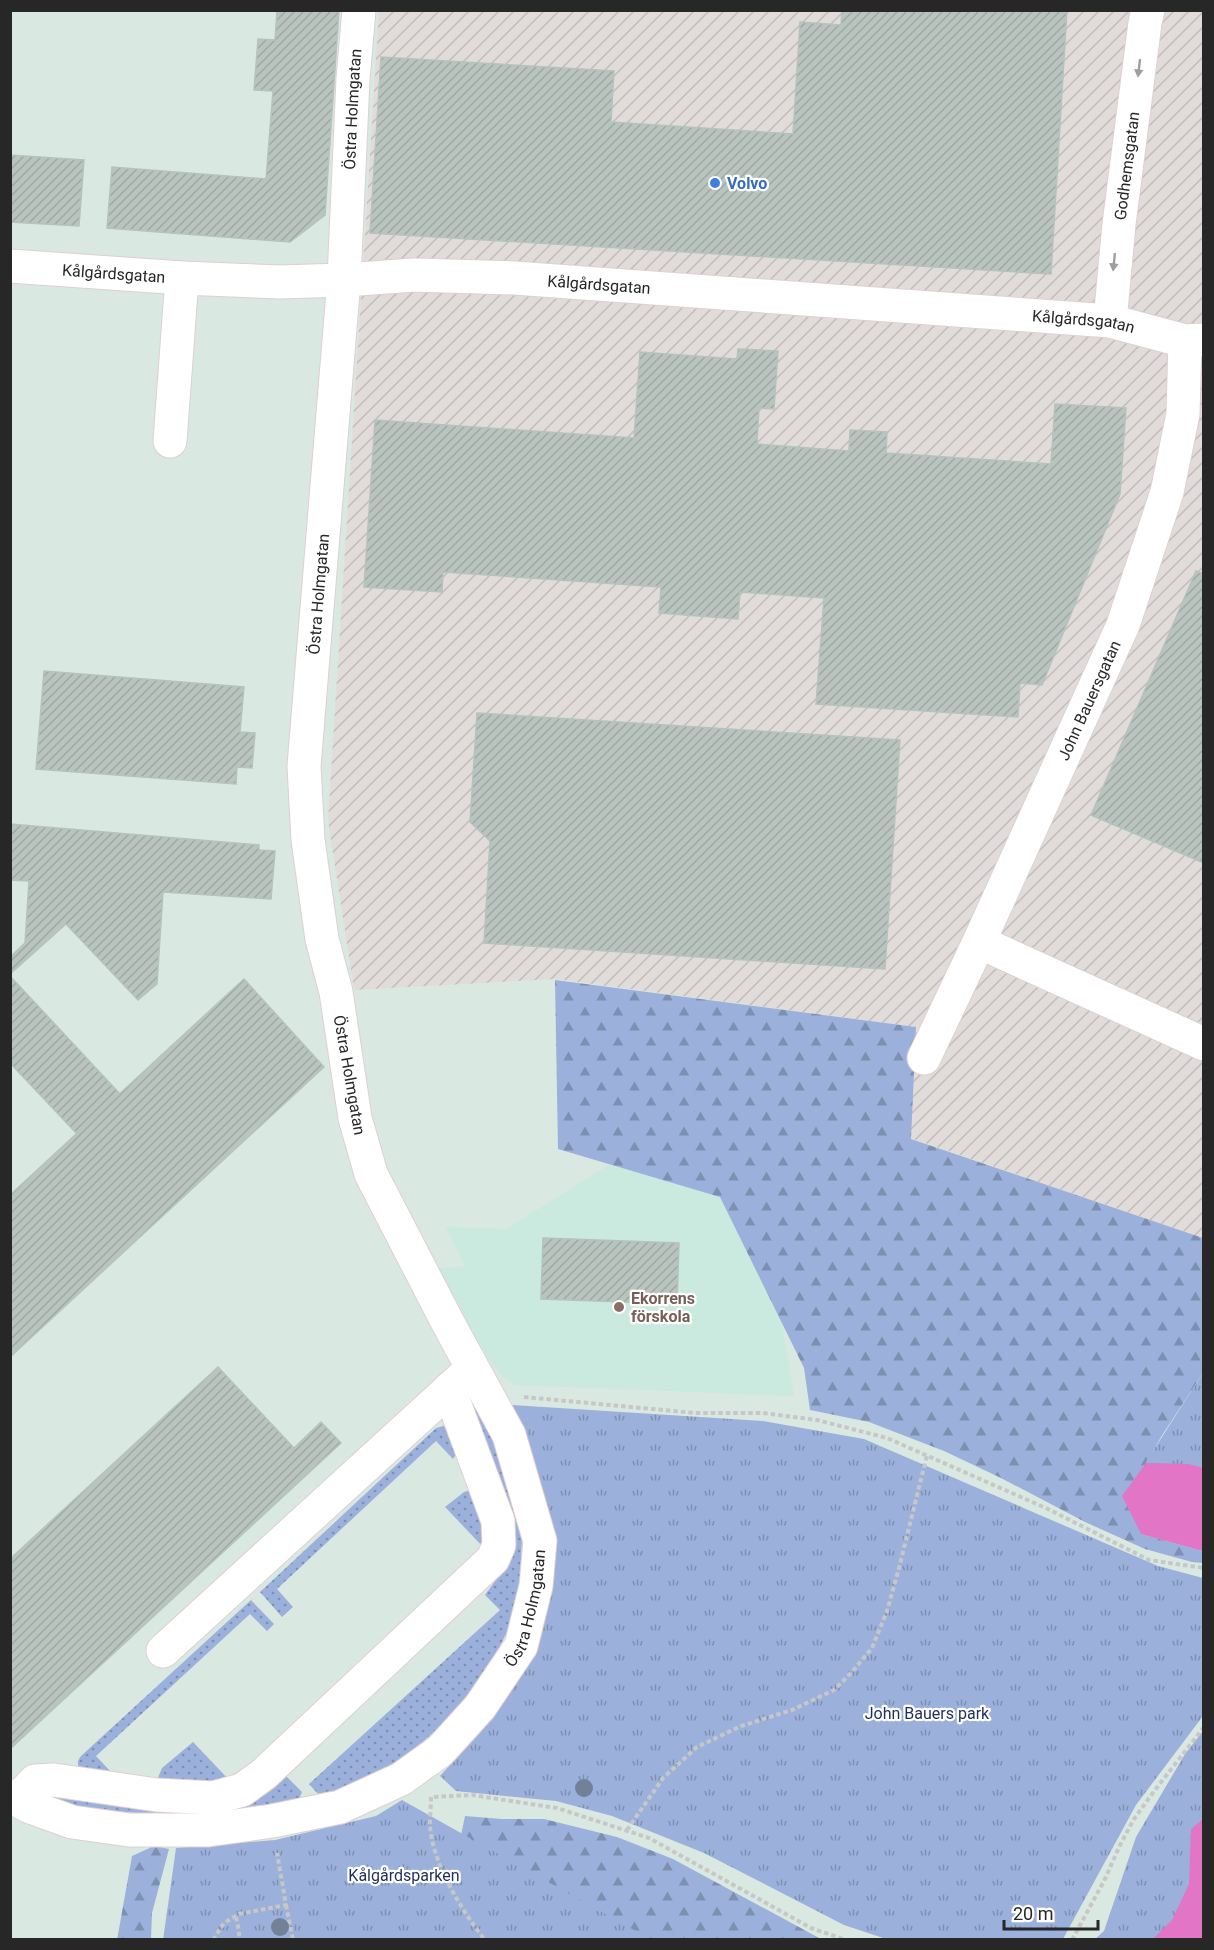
<svg xmlns="http://www.w3.org/2000/svg" width="1214" height="1950" font-family="Roboto,sans-serif">
<defs>
<pattern id="industrial-furrows" width="10" height="10" patternUnits="userSpaceOnUse" patternTransform="scale(1.5)"><rect width="10" height="10" fill="#e1dcda"/><path d="M-1 1l2-2M0 10L10 0M9 11l2-2" fill="none" stroke="#c1bdbb"/></pattern>
<pattern id="grass-dots" width="8" height="8" patternUnits="userSpaceOnUse" patternTransform="scale(1.5)"><rect width="8" height="8" fill="#9bb1db"/><path d="M2 2h.1M6 6h.1" fill="none" stroke="#7e90b2" stroke-width="1.8" stroke-linecap="round"/></pattern>
<pattern id="forest-firs" width="22" height="20" patternUnits="userSpaceOnUse" patternTransform="scale(1.5)"><rect width="22" height="20" fill="#9bb1db"/><path d="M5 1l3.5 6h-7zM16 11l3.5 6h-7z" fill="#7e90b2"/></pattern>
<pattern id="park-tufts" width="24" height="20" patternUnits="userSpaceOnUse" patternTransform="scale(1.5)"><rect width="24" height="20" fill="#9bb1db"/><path d="M3 7l-1-3M5 7V3M7 7l1-3M15 17l-1-3M17 17v-4M19 17l1-3" fill="none" stroke="#7e90b2"/></pattern>
<pattern id="building-hatch" width="6" height="6" patternUnits="userSpaceOnUse" patternTransform="scale(1.5)"><rect width="6" height="6" fill="#b9c4bf"/><path d="M-1 1l2-2M0 6l6-6M5 7l2-2" fill="none" stroke="#9fa8a4"/></pattern>
</defs>
<rect width="100%" height="100%" fill="#dae8e2"/>
<polygon fill="url(#industrial-furrows)" points="379,11 1203,11 1203,1238 910,1138 916,1027 555,979 354,990 328,820"/>
<polygon fill="#cae9df" points="609,1165 761,1200 794,1396 515,1385 502,1375 479,1347 439,1268 466,1267 445,1227 506,1229"/>
<g fill="url(#grass-dots)">
<polygon points="473,1398 478,1402 503,1465 517,1511 522,1539 520,1580 509,1628 493,1660 450,1718 404,1758 370,1779 340,1792 321,1796 318,1794 309,1784 500,1610 485,1595 501,1573 468,1401"/>
<polygon points="447,1425 457,1453 453,1459 436,1441 277,1589 293,1607 282,1617 260,1592 436,1428"/>
<polygon points="470,1490 481,1502 484,1548 445,1507 464,1492"/>
<path d="M251,1600L274,1624L267,1631L250,1614L96,1756L112,1773L80,1770C77,1764 77,1761 81,1756Z"/>
<polygon points="193,1742 232,1783 157,1780 162,1768"/>
<polygon points="286,1776 302,1792 299,1799 292,1804 169,1817 65,1805 54,1800 55,1796"/>
</g>
<g fill="url(#forest-firs)">
<polygon points="555,980 916,1027 911,1139 1203,1238 1203,1373 1161,1437 1146,1463 1141,1534 1203,1551 1203,1563 1192,1562 1145,1549 1085,1522 1001,1478 944,1451 869,1422 810,1410 804,1368 720,1197 558,1149"/>
<polygon points="465,1816 502,1819 544,1819 617,1837 673,1859 821,1939 597,1939 460,1840"/>
<polygon points="154,1846 169,1849 152,1913 151,1939 117,1940 132,1856"/>
</g>
<g fill="url(#park-tufts)">
<path d="M1203,1373V1551L1141,1534L1122,1496C1151,1456 1176,1414 1203,1373Z"/>
<polygon points="512,1405 763,1421 864,1439 1158,1566 1203,1578 1203,1716 1136,1805 1063,1939 886,1939 844,1925 704,1853 612,1816 556,1801 456,1791 440,1776 480,1733 527,1668 548,1599 553,1534"/>
<polygon points="1203,1731 1203,1939 1094,1940 1104,1931 1136,1837 1185,1754"/>
<polygon points="402,1800 650,1939 163,1940 176,1848 275,1840 376,1816"/>
</g>
<g fill="#e275c6">
<polygon points="1146,1463 1189,1464 1203,1468 1203,1551 1141,1534 1122,1496"/>
<polygon points="1203,1819 1203,1939 1153,1939 1172,1920 1189,1884 1191,1829"/>
</g>
<g fill="url(#building-hatch)" stroke="#b4c3be" stroke-width="1.5">
<polygon points="277,10 339,10 325,215 290,242 107,228 112,167 266,179 273,91 254,90 258,39 275,40"/>
<polygon points="842,10 1067,10 1051,274 370,233 381,57 614,71 611,122 793,134 800,22 841,25"/>
<polygon points="10,155 84,160 79,226 10,222"/>
<polygon points="738,349 778,351 774,409 759,408 757,444 849,451 850,430 887,432 886,453 1051,464 1055,404 1126,408 1120,494 1042,685 1020,683 1018,717 816,704 824,598 740,592 738,619 659,613 661,587 443,572 442,592 364,587 375,420 634,438 640,352 737,359"/>
<polygon points="1196,571 1204,574 1204,863 1091,815"/>
<polygon points="44,671 244,687 240,732 255,733 252,768 237,767 236,784 36,769"/>
<polygon points="477,713 900,740 885,969 484,943 490,841 470,822"/>
<polygon points="10,824 259,845 259,850 275,851 271,899 163,892 157,984 138,1000 66,924 10,974 10,957 25,943 29,881 10,880"/>
<polygon points="10,976 120,1094 77,1134 10,1063"/>
<polygon points="244,979 324,1067 10,1357 10,1195"/>
<polygon points="543,1238 679,1243 677,1304 541,1299"/>
<polygon points="218,1367 294,1448 321,1422 341,1443 10,1749 10,1559"/>
</g>
<g fill="none" stroke-linecap="round" stroke-linejoin="round">
<g stroke="#dfcfd2" stroke-width="35">
<g id="minor">
<path id="s1" d="M10,266L182,278L279,282L344,280L414,275L514,278L1110,321L1185,341L1204,340"/>
<path id="s2" d="M1110,321L1119,224L1145,23L1148,10"/>
<polyline points="170,441 182,278"/>
<polyline points="979,942 1204,1044"/>
<path id="s3" d="M924,1058L979,942L1123,625L1167,492L1183,414L1185,341"/>
<polyline points="163,1651 463,1377"/>
<path id="s4" d="M10,1796L28,1806L72,1822L129,1830H208L272,1821L340,1807L401,1779L440,1751L480,1707L521,1646L536,1586L540,1541L509,1435L448,1323L371,1174L355,1118L336,992L322,939L308,840L304,766L344,280L353,79L359,10"/>
<polyline points="17,1800 35,1781 54,1780 157,1795 213,1798 242,1790 264,1774 493,1559 499,1545 498,1521 449,1389"/>
</g>
</g>
<g stroke="#c7c7c7" stroke-width="4" stroke-dasharray="4.5 3" stroke-linecap="butt">
<polyline points="524,1397 695,1413 763,1413 817,1420 887,1438 1048,1509 1149,1560 1204,1568"/>
<path d="M431,1797C431,1806 430,1816 430,1825C432,1863 462,1911 485,1940"/>
<polyline points="434,1797 472,1795 557,1808 649,1838 811,1928 846,1940"/>
<polyline points="627,1830 663,1778 697,1747 741,1726 792,1710 834,1690 851,1673 872,1648 887,1611 899,1568 927,1455"/>
<polyline points="286,1905 293,1940"/>
<polyline points="236,1917 239,1931 239,1940"/>
<polyline points="213,1940 224,1923 239,1914 286,1905 277,1853"/>
<polyline points="1072,1940 1105,1879 1120,1845 1134,1819 1155,1790 1204,1727"/>
</g>
<use href="#minor" stroke="#fff" stroke-width="33"/>
</g>
<g fill="#738198">
<circle cx="584" cy="1788" r="9"/>
<circle cx="280" cy="1927" r="9"/>
</g>
<defs><path id="oneway-solid" d="M-6-.8H1V-3.2L6.5 0L1 3.2V.8H-6Z" transform="scale(1.5)"/></defs>
<g fill="#9e9e9e">
<use href="#oneway-solid" transform="translate(1139 68) rotate(97)"/>
<use href="#oneway-solid" transform="translate(1114 262) rotate(96)"/>
</g>
<circle fill="#3f7fe0" stroke="#fff" stroke-width="2" cx="715" cy="183" r="6"/>
<circle fill="#8d6e63" stroke="#fff" stroke-width="2" cx="619" cy="1307" r="6"/>
<g text-anchor="middle" stroke-width="4.5" stroke-linejoin="round" paint-order="stroke">
<g font-size="16" fill="#272727" stroke="#fff">
<text dy="6" stroke="none"><textPath href="#s4" startOffset="2172">Östra Holmgatan</textPath></text>
<text dy="6" stroke="none"><textPath href="#s2" startOffset="156">Godhemsgatan</textPath></text>
<text dy="6" stroke="none"><textPath href="#s1" startOffset="104">Kålgårdsgatan</textPath></text>
<text dy="6" stroke="none"><textPath href="#s1" startOffset="590">Kålgårdsgatan</textPath></text>
<text dy="6" stroke="none"><textPath href="#s1" startOffset="1076">Kålgårdsgatan</textPath></text>
<text dy="6" stroke="none"><textPath href="#s4" startOffset="1686">Östra Holmgatan</textPath></text>
<text dy="6" stroke="none"><textPath href="#s3" startOffset="394">John Bauersgatan</textPath></text>
<text transform="translate(350 1075) rotate(80)" y="6">Östra Holmgatan</text>
<text dy="6" stroke="none"><textPath href="#s4" startOffset="624">Östra Holmgatan</textPath></text>
</g>
<g font-size="16" font-weight="bold" fill="#366cbe" stroke="#fff" text-anchor="start">
<text x="727" y="189">Volvo</text>
</g>
<g font-size="16" font-weight="bold" fill="#785e54" stroke="#fff" text-anchor="start">
<text x="631" y="1304">Ekorrens<tspan x="631" dy="18">förskola</tspan></text>
</g>
<g font-size="16" fill="#1f2c5c" stroke="#fff">
<text x="927" y="1719">John Bauers park</text>
<text x="404" y="1881">Kålgårdsparken</text>
</g>
</g>
<rect width="1214" height="1950" fill="none" stroke="#272727" stroke-width="24"/>
<path d="M1004 1920v9h94v-9" fill="none" stroke="#272727" stroke-width="3"/>
<text x="1013" y="1920" font-size="18" fill="#272727" stroke="#ffffff" stroke-width="4.5" paint-order="stroke">20 m</text>
</svg>
